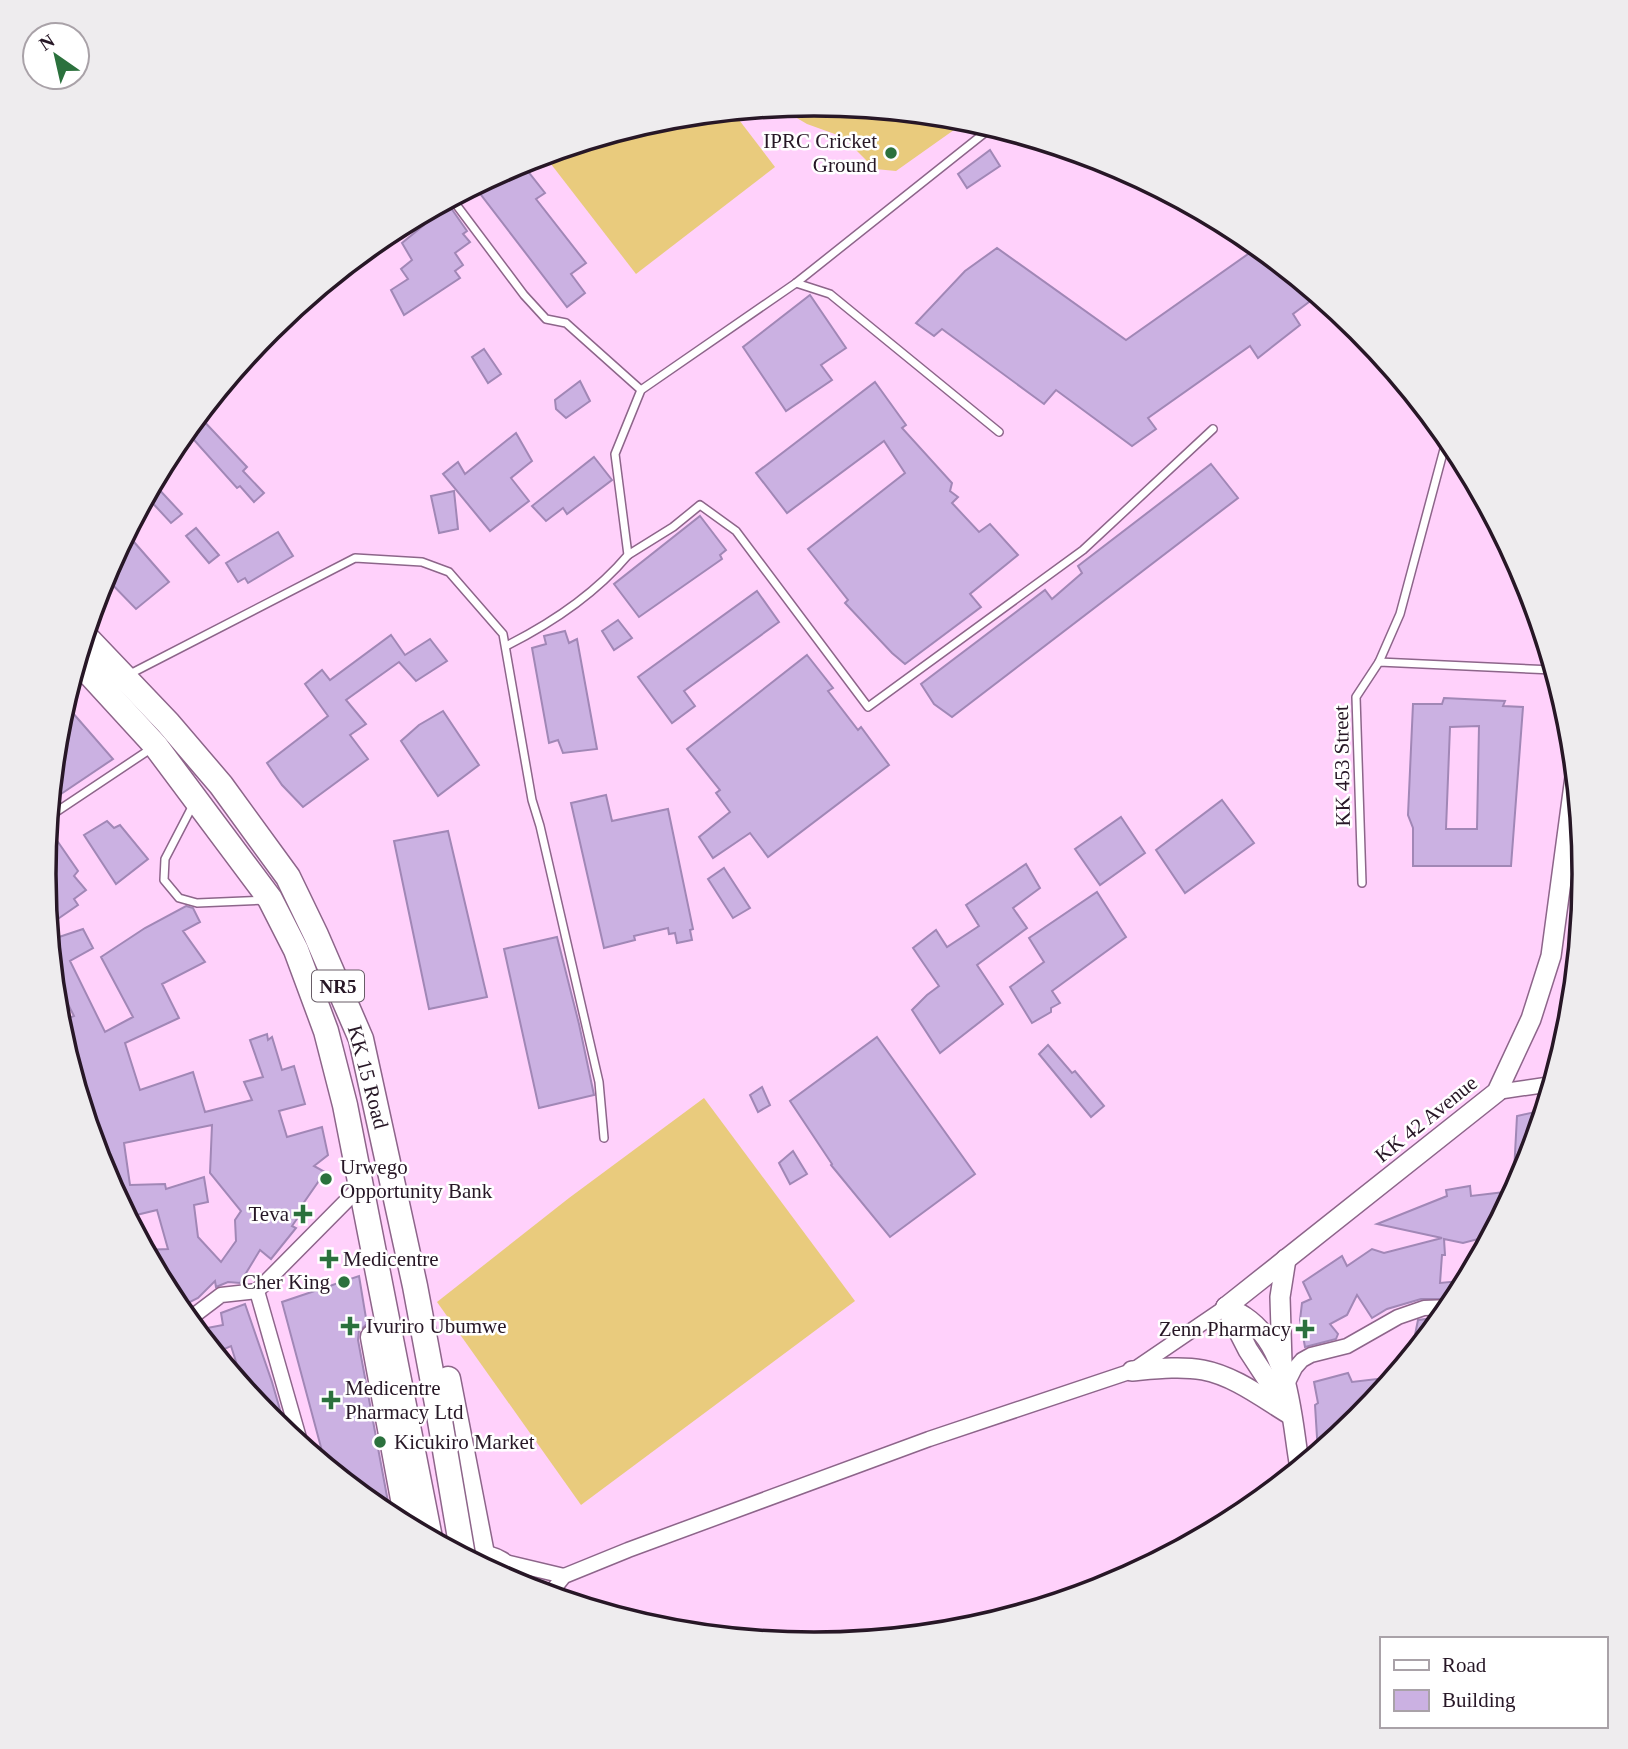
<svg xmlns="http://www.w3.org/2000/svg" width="1628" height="1749" font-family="'Times New Roman',serif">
<rect width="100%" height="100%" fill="#ffd1fb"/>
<g fill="#e9cb7d">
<polygon points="814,104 965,119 968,120 896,171 875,169 843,137 807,124 780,108"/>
<polygon points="733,112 775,167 636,274 544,155 664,119"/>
<polygon points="704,1098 855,1301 581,1505 437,1302 569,1198"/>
</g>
<g fill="#cbb1e2" stroke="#a187b6" stroke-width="2" fill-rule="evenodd">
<polygon points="990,150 1000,166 967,188 958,174"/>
<polygon points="512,167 518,175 526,169 545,193 536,199 586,263 571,274 585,293 567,307 475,187"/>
<polygon points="442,204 446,211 451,208 467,231 463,234 470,242 455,253 463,265 455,271 460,278 404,315 391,290 408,279 401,269 412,260 402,243 424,225 421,219"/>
<polygon points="1258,247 1317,296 1293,314 1300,325 1258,358 1250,346 1148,418 1156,429 1132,446 1056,390 1044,404 942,329 934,336 916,323 965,271 997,248 1126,340"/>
<polygon points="810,295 846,348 821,365 832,380 786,411 743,347"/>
<polygon points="484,349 501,374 488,383 472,357"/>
<polygon points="580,381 590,401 566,418 556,409 555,400"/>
<polygon points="875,382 906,425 902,428 952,483 950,491 958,497 952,503 979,532 990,524 1018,555 970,594 981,607 905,664 892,653 845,603 848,600 808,549 905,473 884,441 787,513 756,473"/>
<polygon points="199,416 247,467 243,471 264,493 254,502 240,486 237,488 186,431"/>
<polygon points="516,433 532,461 511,478 529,501 490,531 443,474 458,462 465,474"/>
<polygon points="594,457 612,480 567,514 563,508 546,521 532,506"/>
<polygon points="1211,464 1238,498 952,717 934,704 921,684 1045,590 1052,599 1082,573 1078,566"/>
<polygon points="154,484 182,514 171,523 147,497"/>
<polygon points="454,491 458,529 439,533 431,496"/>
<polygon points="700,516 726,550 720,555 722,559 639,617 614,584"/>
<polygon points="196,528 219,555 209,563 186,536"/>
<polygon points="278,532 293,556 248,583 245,578 238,582 226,563"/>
<polygon points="127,534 169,582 136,609 104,576"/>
<polygon points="757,591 779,622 684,691 695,706 672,723 638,677"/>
<polygon points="618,620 632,638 614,650 602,631"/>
<polygon points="565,631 569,643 577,639 597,749 563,753 558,740 549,743 532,648 546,644 544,636"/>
<polygon points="391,635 405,655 430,639 447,661 416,681 399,662 346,700 366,724 350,735 368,759 303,807 282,785 267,763 328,716 305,684 322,670 330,680"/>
<polygon points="807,655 833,688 828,691 858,730 861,727 889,765 768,857 750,833 713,858 699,837 730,812 716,793 720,790 687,749"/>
<path d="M1444,698L1505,701L1503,706L1523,707L1511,866H1413V828L1408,815L1413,704H1442ZM1479,726L1477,829H1446L1450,727Z"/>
<polygon points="65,704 113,759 61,794 53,785 59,724"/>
<polygon points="443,711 479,765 438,796 401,741 419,725"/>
<polygon points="606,795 612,821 668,809 693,929 690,930 692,940 677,943 675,933 669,934 668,928 634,936 635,940 604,948 571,803"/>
<polygon points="1222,800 1254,843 1185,893 1156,850"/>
<polygon points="1121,817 1145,853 1100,885 1075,849"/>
<polygon points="107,821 114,828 120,825 148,859 116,884 84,835"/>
<polygon points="448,831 487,997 429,1009 394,841"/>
<polygon points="58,842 78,871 74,876 86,890 74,899 78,905 49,925 44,874 46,850"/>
<polygon points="1026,864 1040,888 1013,908 1027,928 977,965 1003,1004 940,1053 912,1010 927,995 939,986 913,948 936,930 947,947 979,926 966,905"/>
<polygon points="724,868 750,908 733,918 708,879"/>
<polygon points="1097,892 1126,937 1052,991 1060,1003 1051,1008 1051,1012 1032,1023 1010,987 1044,962 1029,938"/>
<path d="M186,906L193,908L200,922L183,931L205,962L162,984L179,1018L125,1043L140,1090L193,1072L205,1112L252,1100L244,1082L263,1077L250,1040L267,1034L268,1040L272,1037L282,1070L294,1066L305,1104L279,1111L287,1137L322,1127L328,1155L314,1166L325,1172L298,1211L301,1213L292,1226L296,1228L271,1259L260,1250L240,1283L228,1282L216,1287L215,1281L198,1298L178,1308L146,1250L168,1249L157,1210L128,1217L102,1169L58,1024V1022L74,1016L54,977L50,940L83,929L93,948L70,961L105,1032L133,1017L101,957L145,928ZM212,1125L210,1173L241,1211L235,1220L236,1241L221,1262L198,1237L194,1205L208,1202L204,1177L166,1189L165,1184L130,1185L124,1143Z"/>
<polygon points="557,937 579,1024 594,1095 539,1108 504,949"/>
<polygon points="877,1037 975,1174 890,1237 831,1165 832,1164 790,1101"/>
<polygon points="1048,1045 1072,1073 1075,1071 1104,1106 1091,1117 1039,1054"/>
<polygon points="762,1087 770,1105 758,1112 750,1095"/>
<polygon points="1544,1110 1525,1170 1490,1236 1463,1243 1444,1239 1445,1255 1442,1255 1440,1283 1460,1281 1460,1293 1456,1299 1421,1299 1387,1309 1372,1318 1357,1295 1347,1315 1330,1324 1338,1334 1336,1339 1305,1347 1300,1320 1302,1303 1311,1299 1303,1282 1342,1256 1347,1266 1372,1249 1384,1253 1442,1238 1377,1224 1447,1196 1446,1190 1470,1186 1471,1196 1513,1191 1517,1116"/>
<polygon points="793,1151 807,1174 790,1184 779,1163"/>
<polygon points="359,1276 367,1324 359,1331 358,1340 391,1518 326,1466 282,1302"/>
<polygon points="245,1304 272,1382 287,1434 269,1419 245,1390 231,1346 215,1353 197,1330 223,1325 221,1313"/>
<polygon points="1443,1317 1411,1355 1418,1320"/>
<polygon points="1348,1373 1352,1382 1394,1377 1358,1419 1318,1453 1315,1405 1318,1403 1314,1382"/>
</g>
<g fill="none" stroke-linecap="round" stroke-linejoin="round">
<g stroke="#8d658a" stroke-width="10">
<g id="lane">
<polyline points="452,199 524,295 546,319 566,323 641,390"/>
<polyline points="796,283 830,294 999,432"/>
<polyline points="628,555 673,527 700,505 736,531 868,707 1083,550 1213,429"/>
<path d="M506,646C550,624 595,594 628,555L615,454L641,390L796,283L992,127"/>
<polyline points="1379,662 1400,614 1447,438"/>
<polyline points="128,675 355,558 422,562 449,572 503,634 532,800 540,826 599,1082 604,1138"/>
<polyline points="194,803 165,859 164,880 179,898 197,903 265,900"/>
<polyline points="50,816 152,748"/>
<polyline points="1362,883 1356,697 1379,662 1553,670"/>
</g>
</g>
<g stroke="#8d658a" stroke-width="17">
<g id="street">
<polyline points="1497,1092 1552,1084"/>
<polyline points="188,1320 221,1295 257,1291"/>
<polyline points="1286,1386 1295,1368 1302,1360 1311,1355 1347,1346 1398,1317 1424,1308 1451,1307"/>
<polyline points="301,1445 257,1291 360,1187"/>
<polyline points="505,1562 564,1576"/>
<polyline points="549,1595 564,1576 628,1550 929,1439 1132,1371 1226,1307"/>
</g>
</g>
<g stroke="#8d658a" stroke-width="22">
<g id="secondary">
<polyline points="1226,1307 1497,1092 1531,1019 1551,956 1575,777"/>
<path d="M1226,1307C1232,1310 1240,1313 1245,1317C1291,1348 1291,1419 1300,1468"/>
<polyline points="1226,1307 1248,1350 1286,1408"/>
<polyline points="1282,1363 1280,1297 1286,1259"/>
<path d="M1132,1371C1155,1369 1180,1366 1203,1370C1235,1376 1264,1399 1291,1415"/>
<path d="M470,1553C495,1555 511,1562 520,1586"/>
</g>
</g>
<g stroke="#8d658a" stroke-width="27">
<g id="highway">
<polyline points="85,636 168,723 221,785 288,877 316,935 361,1039 415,1286 438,1409"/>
<polyline points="78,661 155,745 270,899 296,950 326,1031 345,1105 430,1538"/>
<polyline points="373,1337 408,1526"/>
<polyline points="448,1379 482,1554"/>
</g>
</g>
<use href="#lane" stroke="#fff" stroke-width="7"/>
<use href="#street" stroke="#fff" stroke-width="14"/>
<use href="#secondary" stroke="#fff" stroke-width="19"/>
<use href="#highway" stroke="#fff" stroke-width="24"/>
<g stroke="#8d658a" stroke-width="27" stroke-linecap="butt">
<polyline id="highway-bridge" points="438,1409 463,1556"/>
</g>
<use href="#highway-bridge" stroke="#fff" stroke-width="24"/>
</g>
<g fill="#2b713d" stroke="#fff" stroke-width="2.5">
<circle cx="891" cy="153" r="7"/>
<circle cx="326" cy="1179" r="7"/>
<path d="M299.5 1203.5h7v7h7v7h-7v7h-7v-7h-7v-7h7z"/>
<path d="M325.5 1248.5h7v7h7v7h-7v7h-7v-7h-7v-7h7z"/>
<circle cx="344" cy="1282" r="7"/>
<path d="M346.5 1315.5h7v7h7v7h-7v7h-7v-7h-7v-7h7z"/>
<path d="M1301.5 1318.5h7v7h7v7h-7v7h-7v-7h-7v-7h7z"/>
<path d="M327.5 1389.5h7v7h7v7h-7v7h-7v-7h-7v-7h7z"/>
<circle cx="380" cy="1442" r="7"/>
</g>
<g text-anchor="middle" stroke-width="5" stroke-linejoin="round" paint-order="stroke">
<rect fill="#fff" stroke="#685d67" stroke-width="2" x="312" y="970.5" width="52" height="31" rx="5"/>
<g font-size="19" font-weight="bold" fill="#271726">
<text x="338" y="993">NR5</text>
</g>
<g font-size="21" fill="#271726" stroke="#fff" text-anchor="start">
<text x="877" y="148" text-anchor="end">IPRC Cricket<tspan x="877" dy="24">Ground</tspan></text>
<text x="340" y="1174">Urwego<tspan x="340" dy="24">Opportunity Bank</tspan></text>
<text x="289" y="1221" text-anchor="end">Teva</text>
<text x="343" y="1266">Medicentre</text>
<text x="330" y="1289" text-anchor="end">Cher King</text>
<text x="366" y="1333">Ivuriro Ubumwe</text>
<text x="1291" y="1336" text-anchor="end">Zenn Pharmacy</text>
<text x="345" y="1395">Medicentre<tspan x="345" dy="24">Pharmacy Ltd</tspan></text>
<text x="394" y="1449">Kicukiro Market</text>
</g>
<g font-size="21" fill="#271726" stroke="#fff">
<text transform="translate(1342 766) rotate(-91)" y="7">KK 453 Street</text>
<text transform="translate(368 1077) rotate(75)" y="7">KK 15 Road</text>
<text transform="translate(1426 1119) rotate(-39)" y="7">KK 42 Avenue</text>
</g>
</g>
<path d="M0 0H1628V1749H0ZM56 874a758 758 0 1 1 1516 0a758 758 0 1 1-1516 0Z" fill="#eeecee" fill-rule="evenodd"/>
<path fill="none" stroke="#271726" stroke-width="3.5" d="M56 874a758 758 0 1 1 1516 0a758 758 0 1 1-1516 0Z"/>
<rect x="1380" y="1637" width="228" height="91" fill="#ffffff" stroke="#a9a2a8" stroke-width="2"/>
<rect x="1394" y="1660" width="35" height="10" fill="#ffffff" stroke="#a9a2a8" stroke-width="2"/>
<text x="1442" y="1672" font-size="21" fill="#271726">Road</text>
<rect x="1394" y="1690" width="35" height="21" fill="#cbb1e2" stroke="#a9a2a8" stroke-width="2"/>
<text x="1442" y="1707" font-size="21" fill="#271726">Building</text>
<g transform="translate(56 56) rotate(326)"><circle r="33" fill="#ffffff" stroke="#a9a2a8" stroke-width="2"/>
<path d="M0-5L12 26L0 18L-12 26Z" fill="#2b713d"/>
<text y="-10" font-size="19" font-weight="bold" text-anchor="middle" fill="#271726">N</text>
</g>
</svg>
